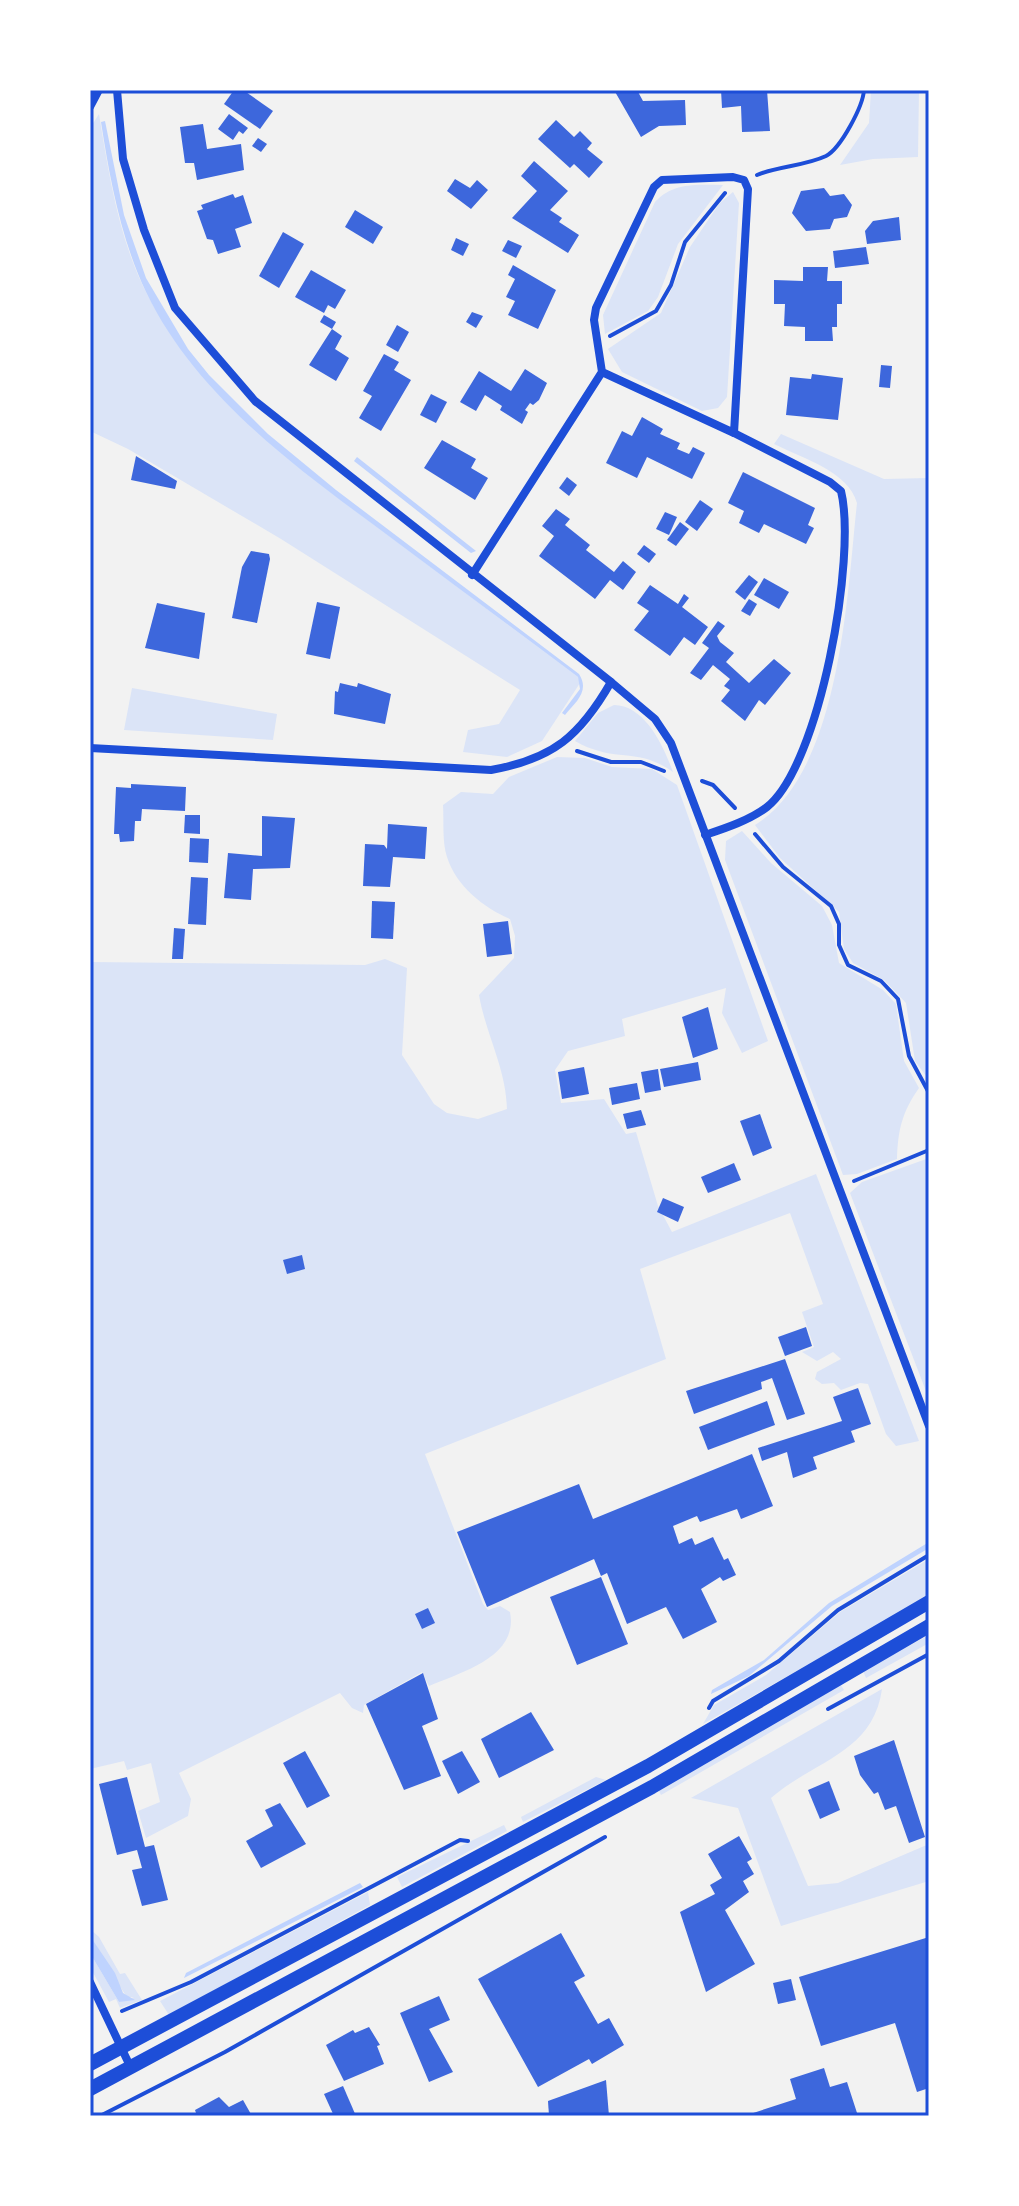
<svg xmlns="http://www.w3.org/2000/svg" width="1019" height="2206" font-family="Commissioner,sans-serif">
<rect width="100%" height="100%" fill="#f2f2f2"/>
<g fill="#dbe4f7">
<polygon points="871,90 919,90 918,157 873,159 840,165 869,123"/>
<path d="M99,114C109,175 119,241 148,296C205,402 303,472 397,542C457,587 518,632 578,677L580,683L542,741L507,757L463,752L468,730L499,724L520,690L281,539L128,449L90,431V128Z"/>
<path d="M723,185L678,244L658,297L648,311L605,334L603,315L655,202C674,182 697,185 723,185Z"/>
<polygon points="733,192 739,203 727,397 718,408 702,411 622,372 608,349 661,313 690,247 719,204"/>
<path d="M781,434L884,479L929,478V1080L915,1061L906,1003L884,980L853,963L844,949L839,912L780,858L755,825C841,772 847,594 857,503C848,471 802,458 774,444Z"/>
<polygon points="132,688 277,714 273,740 124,730"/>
<path d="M614,705C645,705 664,747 673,772C637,746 615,764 575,741L598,713Z"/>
<path d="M557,757L585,758L612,767L652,769L677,785L768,1041L742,1053L722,1013L726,988L622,1019L625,1036L568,1051L555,1070L561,1103L604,1099L626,1134L636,1132L658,1206L672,1232L816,1174L919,1441L896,1446L886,1434L868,1384L860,1383L841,1390L834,1383L822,1384L815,1379L817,1372L841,1359L833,1352L817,1361L802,1352L814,1347L802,1312L823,1304L790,1213L640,1269L666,1359L425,1454L483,1604L488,1610L500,1606L510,1612C519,1657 461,1672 429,1686L422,1672L364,1705L363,1713L352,1708L340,1693L179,1773L191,1799L188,1816L146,1838L138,1811L160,1802L151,1763L127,1770L124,1761L90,1769V962L365,965L385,959L407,968L402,1055L434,1104L447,1113L478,1119L507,1109C506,1068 486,1035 479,995L514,958L515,936L510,919C484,908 456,886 447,857C442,842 444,821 443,805L461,792L493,794L509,777Z"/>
<path d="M742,831L771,863L822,906L832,925L839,963L883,990L896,1004L904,1061L919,1088C902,1112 898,1130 897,1159L857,1174L843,1175L725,860L726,841Z"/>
<polygon points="929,1158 929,1399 850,1193 862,1182"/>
<polygon points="929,1559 929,1596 703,1724 714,1705 766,1675 840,1612"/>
<polygon points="929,1635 929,1643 866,1678 863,1671"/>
<polygon points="841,1685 844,1690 661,1795 659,1791"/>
<path d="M882,1689C873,1753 815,1760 771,1798L808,1886L838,1883L929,1844V1881L781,1926L738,1808L691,1798Z"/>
<polygon points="596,1777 606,1780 523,1822 521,1817"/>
<polygon points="504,1825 507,1831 402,1887 397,1877"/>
<polygon points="368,1892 370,1905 169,2015 160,2001"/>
<path d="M90,1929L99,1937L120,1974L125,1973L142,2000L120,2008L116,1999L109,2002L90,1967V1953L119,2002L134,1997H127C114,1978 103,1956 90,1936Z"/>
</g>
<g fill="#bfd3fe">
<path d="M105,121L124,215L146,278L188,349L209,375L268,434L336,490L579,674C590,691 576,702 565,715L562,713L580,689L578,677C518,632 458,588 398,543C304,473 198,400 146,292C121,239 110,180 101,122Z"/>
<polygon points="357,457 476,551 471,553 354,461"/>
<polygon points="929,1542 929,1548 832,1606 749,1676 711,1694 712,1690 764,1660 829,1603"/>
<polygon points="360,1883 363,1887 184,1978 186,1973"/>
<polygon points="90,1936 115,1973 123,1993 135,2000 119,2002 90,1953"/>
</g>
<g fill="#3d67dc">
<polygon points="234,90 243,90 273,111 260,129 224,104"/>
<polygon points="614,90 637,90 643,101 685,100 686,125 659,126 641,137"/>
<polygon points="721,90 767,90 770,131 742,132 741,106 722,108"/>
<polygon points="229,114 248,128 243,134 239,131 233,140 218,129"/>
<polygon points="556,120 574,137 580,131 592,143 587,149 603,162 589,178 574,164 570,168 538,139"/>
<polygon points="203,124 207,149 241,144 244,170 197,180 194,163 185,163 180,127"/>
<polygon points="258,138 267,144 261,152 252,146"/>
<polygon points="534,161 568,191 550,210 562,218 559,222 579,235 568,253 512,218 537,191 521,176"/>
<polygon points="455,179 470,188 477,180 488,190 471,209 447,191"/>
<polygon points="824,188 830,196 844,194 852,205 847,217 834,219 830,229 806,231 792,213 801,191"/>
<polygon points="233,194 235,198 243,195 252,223 235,229 241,247 218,254 213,240 207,239 197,211 203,209 201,205"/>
<polygon points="355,210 383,227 373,244 345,227"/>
<polygon points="899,217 901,240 867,244 865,231 873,221"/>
<polygon points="283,232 304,244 279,288 259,276"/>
<polygon points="456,238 469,244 463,256 451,250"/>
<polygon points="508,240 522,246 516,258 502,251"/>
<polygon points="866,247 869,264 835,268 833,251"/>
<polygon points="513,265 556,290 538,329 508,315 515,301 506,297 515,279 508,275"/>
<polygon points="803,267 828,267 827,281 842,281 842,304 837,304 837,327 832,327 833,341 805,341 805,327 784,326 785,304 774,304 774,280 803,281"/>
<polygon points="311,270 346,290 335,309 328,305 324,313 295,297"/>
<polygon points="472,312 483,316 476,328 466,322"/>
<polygon points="324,315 336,322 332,329 320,322"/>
<polygon points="397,325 409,332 398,352 386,345"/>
<polygon points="332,329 342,336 335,349 349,358 336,381 309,365"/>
<polygon points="384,354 399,362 394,370 411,380 381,431 359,418 372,396 363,391"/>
<polygon points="881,365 892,366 890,388 879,387"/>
<polygon points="525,369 547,383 539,400 533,405 530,403 525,410 528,412 522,424 500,410 502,406 485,395 476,411 460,402 479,371 511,391"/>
<polygon points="812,374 843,378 838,420 786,415 790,377 811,379"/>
<polygon points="431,394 447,402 436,423 420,415"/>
<polygon points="642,417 663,429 660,434 680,443 677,449 689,454 693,447 705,453 692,479 647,457 637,478 606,463 622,431 632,436"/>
<polygon points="442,440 476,459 471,468 488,478 475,500 424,468"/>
<polygon points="136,456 177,481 175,489 131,480"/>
<polygon points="743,472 815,508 808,525 814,528 806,544 764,524 759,533 739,523 744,511 728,503"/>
<polygon points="567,477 577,485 569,496 559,488"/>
<polygon points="700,500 713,509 697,531 685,522"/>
<polygon points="556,509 570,519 565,525 590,545 586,550 614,572 623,561 636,572 623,590 610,580 595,599 539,556 554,536 542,526"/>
<polygon points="665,512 677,517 669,535 656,529"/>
<polygon points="680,522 689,529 676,546 667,540"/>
<polygon points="644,545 656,554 649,563 637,554"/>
<polygon points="251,551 269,554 270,559 257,623 232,618 242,567"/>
<polygon points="749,575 758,582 745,600 735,592"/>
<polygon points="764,578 789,592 779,609 754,595"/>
<polygon points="650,585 678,604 684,594 689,598 682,607 708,627 695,645 684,637 670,656 634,630 649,611 637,603"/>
<polygon points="749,599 757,604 750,616 741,611"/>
<polygon points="317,602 340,607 330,659 306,654"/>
<polygon points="157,603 205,613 199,659 145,648"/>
<polygon points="718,621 725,626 717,636 720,642 734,653 726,662 749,683 774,659 791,673 765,705 759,700 745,721 721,701 730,690 724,686 730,679 713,665 701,680 690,673 709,648 702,643"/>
<polygon points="340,683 357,687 358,683 391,694 385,724 334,714 335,691 338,692"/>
<polygon points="131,784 186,787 185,811 142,809 141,821 135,821 134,841 120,842 119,834 114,834 116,787 131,788"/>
<polygon points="185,815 200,815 200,834 184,833"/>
<polygon points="262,816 295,818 290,868 253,869 251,900 224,898 228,853 262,856"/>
<polygon points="388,824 427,827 425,859 393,857 390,887 363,886 365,844 384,845 387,849"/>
<polygon points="190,838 209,839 208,863 189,862"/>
<polygon points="191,877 208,878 206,925 188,924"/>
<polygon points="372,901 395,902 393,939 371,938"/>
<polygon points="508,921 512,954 487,957 483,924"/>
<polygon points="174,928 185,929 183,959 172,959"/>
<polygon points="708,1007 718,1049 693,1058 682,1017"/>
<polygon points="698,1062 701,1080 664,1087 660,1069"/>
<polygon points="584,1067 589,1094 562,1099 558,1072"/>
<polygon points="658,1069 661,1090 645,1093 641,1072"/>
<polygon points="637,1083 640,1099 612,1105 609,1088"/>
<polygon points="641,1110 646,1125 627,1129 623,1114"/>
<polygon points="760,1114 772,1148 753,1156 740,1121"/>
<polygon points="734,1163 741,1180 708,1193 701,1177"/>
<polygon points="663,1198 684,1207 678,1222 657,1212"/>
<polygon points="302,1255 305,1269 287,1274 283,1260"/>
<polygon points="806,1327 812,1346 785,1356 778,1337"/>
<polygon points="785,1359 805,1414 787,1420 772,1378 761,1382 762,1389 694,1414 686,1391"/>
<polygon points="858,1388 871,1424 851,1431 855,1442 813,1457 817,1469 793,1478 787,1452 762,1461 758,1448 842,1421 833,1397"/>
<polygon points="767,1401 775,1425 708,1450 699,1427"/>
<polygon points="752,1454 773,1506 741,1519 737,1509 700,1522 697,1516 673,1526 679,1544 692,1538 695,1545 713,1537 724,1560 728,1558 736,1575 723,1581 720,1577 701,1589 717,1622 683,1639 666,1607 627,1624 607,1573 601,1576 594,1559 487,1607 457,1532 579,1484 593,1519"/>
<polygon points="601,1577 628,1644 577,1665 550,1597"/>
<polygon points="428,1608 435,1623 422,1629 415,1614"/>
<polygon points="423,1673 438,1719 422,1726 441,1776 404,1790 366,1704"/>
<polygon points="531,1712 554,1750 499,1778 481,1739"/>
<polygon points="894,1740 925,1837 909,1843 896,1806 885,1810 878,1792 874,1794 860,1775 854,1756"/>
<polygon points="305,1751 330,1796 307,1808 283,1763"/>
<polygon points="462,1751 480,1782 458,1794 442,1761"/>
<polygon points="127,1777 145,1847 154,1845 168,1900 142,1906 132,1870 142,1868 137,1850 117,1855 99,1784"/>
<polygon points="829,1781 840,1810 820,1819 808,1790"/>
<polygon points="280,1803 306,1844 261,1868 246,1841 273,1826 265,1810"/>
<polygon points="739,1836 752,1859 747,1862 754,1874 743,1881 749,1892 725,1910 755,1964 706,1992 680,1912 715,1894 710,1885 722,1878 708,1854"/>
<polygon points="561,1933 585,1976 574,1982 598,2024 609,2018 624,2045 592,2064 589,2059 538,2087 478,1979"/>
<polygon points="929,1937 929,2088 917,2092 895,2023 821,2046 799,1977"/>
<polygon points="791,1979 796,2000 778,2004 773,1983"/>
<polygon points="439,1996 450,2020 429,2029 453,2072 429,2082 400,2013"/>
<polygon points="369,2027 380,2045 377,2046 384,2064 344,2081 326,2045 353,2030 355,2033"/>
<polygon points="824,2068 830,2087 847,2082 858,2116 744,2116 796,2099 790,2079"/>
<polygon points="606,2080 609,2116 549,2116 548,2101"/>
<polygon points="343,2086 356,2116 334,2116 324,2094"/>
<polygon points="219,2097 229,2107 243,2100 252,2116 191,2116 196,2113 195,2110"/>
</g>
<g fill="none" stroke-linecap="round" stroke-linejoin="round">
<g stroke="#1d4ed8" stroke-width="4">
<path d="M757,175C778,166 805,166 826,156C841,148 863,106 864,90"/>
<polyline points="610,336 656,311 671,285 685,242 725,193"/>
<polyline points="577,751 611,762 641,762 664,771"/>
<polyline points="702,781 713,785 735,808"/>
<polyline points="755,834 783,867 831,906 839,924 839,945 848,965 881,981 898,999 909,1056 929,1093"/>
<polyline points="854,1181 929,1150"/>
<polyline points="709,1708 713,1701 779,1661 838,1610 929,1555"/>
<polyline points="828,1709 929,1654"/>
<polyline points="122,2011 191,1982 460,1840 468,1841"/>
<polyline points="100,2116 225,2052 605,1837"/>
</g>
<g stroke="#1d4ed8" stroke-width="8">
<polyline points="117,90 123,159 144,230 175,308 255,401 611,682 655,719 671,743 929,1426"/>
<polyline points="90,107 99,90"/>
<polyline points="472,575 602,372 594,320 596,308 654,187 662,180 733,177 744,180 748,189 734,433 602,372"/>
<path d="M90,748L491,770C553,759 580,736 611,682"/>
<path d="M705,835C726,828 750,820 767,807C820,765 857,556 841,491L830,482L734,433"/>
<polyline points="90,1982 130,2066"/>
</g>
<g stroke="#1d4ed8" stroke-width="14">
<polyline points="90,2064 648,1766 929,1602"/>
<polyline points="90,2089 652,1787 929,1626"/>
</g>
</g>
<rect width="1019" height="2206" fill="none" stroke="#ffffff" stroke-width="184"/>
<rect x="92" y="92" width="835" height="2022" fill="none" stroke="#1d4ed8" stroke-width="3"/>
</svg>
